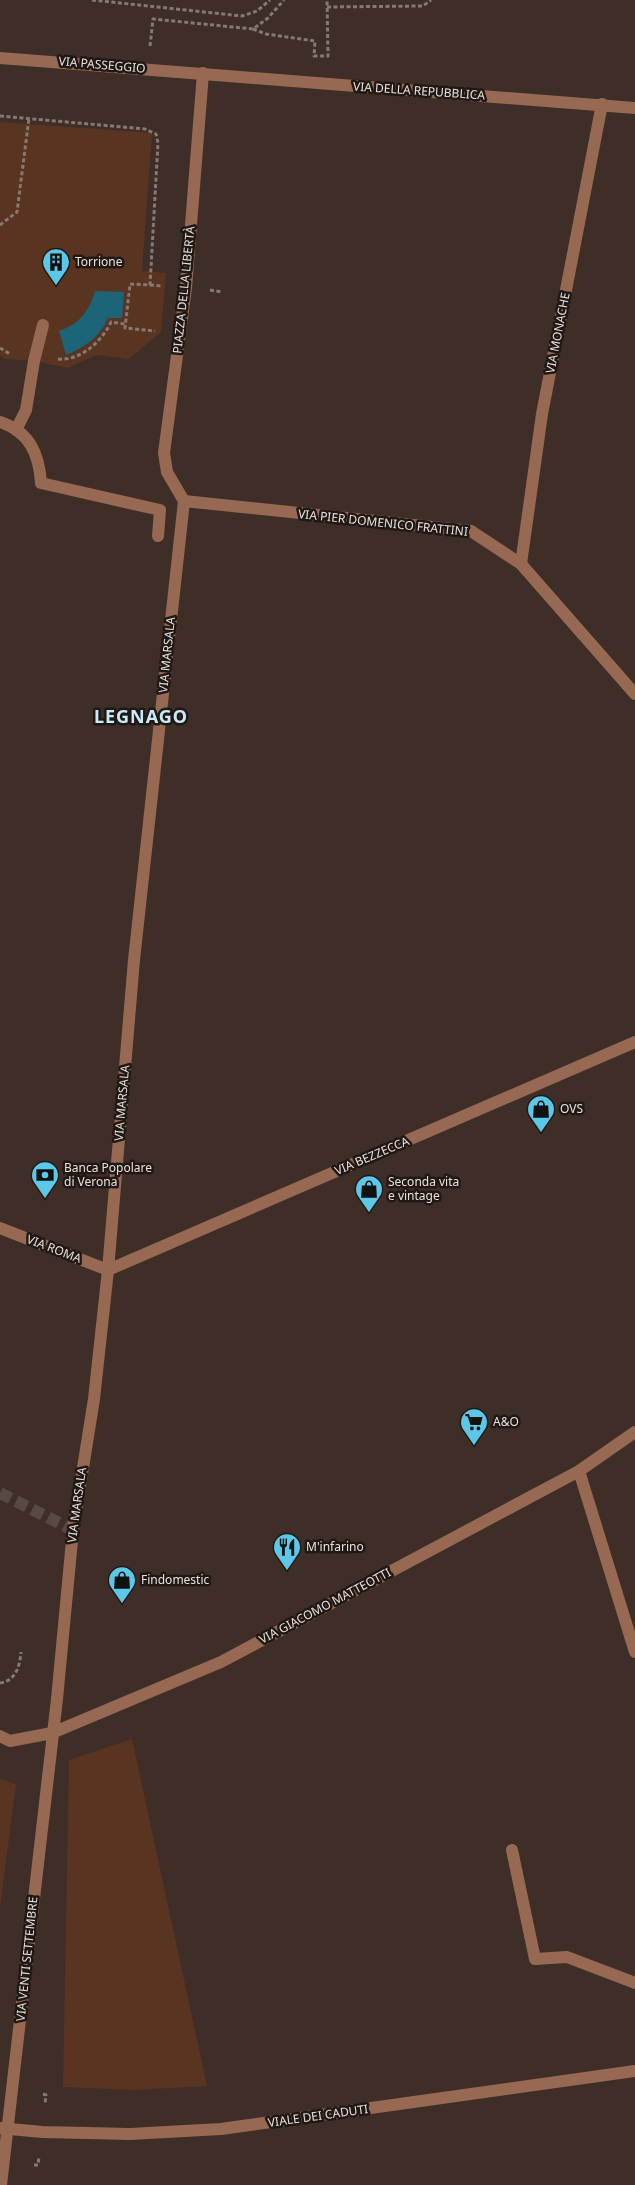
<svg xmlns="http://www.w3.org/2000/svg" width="635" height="2185" font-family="'Noto Sans',sans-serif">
<rect width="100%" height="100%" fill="#3e2e27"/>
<g fill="#593421">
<polygon points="0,122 152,133 142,271 166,273 161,332 129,359 96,355 68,368 34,361 5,359 0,355"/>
<polygon points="132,1739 207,2086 134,2090 63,2087 69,1760"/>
<polygon points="0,1779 16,1784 0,1908"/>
</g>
<path fill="#1c6579" d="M95,291L124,292L122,318H108C100,337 85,347 66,355L59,331C80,324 89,311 95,291Z"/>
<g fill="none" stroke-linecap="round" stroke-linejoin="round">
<polyline stroke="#584942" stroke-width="12" stroke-dasharray="12 6" stroke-linecap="butt" points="0,1493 73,1530"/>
<g stroke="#867872" stroke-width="3" stroke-dasharray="4 2.5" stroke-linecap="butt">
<polyline points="92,0 242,16 257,11 270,0"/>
<polyline points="327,7 423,6 431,0"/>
<polyline points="253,29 266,34 315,41 314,56 328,56 327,0"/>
<polyline points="150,46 153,19 253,29 268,18 284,0"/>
<polyline points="0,116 145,129 156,134 158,143 150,285 130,284 125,328 155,331"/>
<polyline points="0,225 17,212 29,118"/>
<polyline points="150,285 162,286"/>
<polyline points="210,290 222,292"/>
<polyline points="0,348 10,354"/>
<path d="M58,359C81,361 102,341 111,322L125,324"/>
<path d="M0,1683C16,1681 20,1665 21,1652"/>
<polyline points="43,2094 46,2095 45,2104"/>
<polyline points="34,2165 38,2165 39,2157"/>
</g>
<g stroke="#986952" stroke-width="12">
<polyline points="0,58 635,108"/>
<path d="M0,422C30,432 39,454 41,483L160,510L158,536"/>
<polyline points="16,430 26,410 34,361 43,325"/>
<polyline points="184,501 471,531 521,564 635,694"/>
<polyline points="184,501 167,472 164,453 186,288 203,73"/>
<polyline points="521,564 542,414 602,104"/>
<polyline points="0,1228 108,1270 635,1042"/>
<polyline points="579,1471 635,1652"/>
<polyline points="0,1736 10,1741 52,1733 221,1662 579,1471 635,1432"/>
<polyline points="512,1850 535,1959 567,1957 635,1983"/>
<polyline points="0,2128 42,2132 130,2134 221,2129 635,2071"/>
<polyline points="1,2185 57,1699 73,1530 94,1399 108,1270 134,960 184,501"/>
</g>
</g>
<defs>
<g id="building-pin" transform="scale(1.4375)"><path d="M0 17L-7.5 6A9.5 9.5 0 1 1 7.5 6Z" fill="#5bc8e7" stroke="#201815"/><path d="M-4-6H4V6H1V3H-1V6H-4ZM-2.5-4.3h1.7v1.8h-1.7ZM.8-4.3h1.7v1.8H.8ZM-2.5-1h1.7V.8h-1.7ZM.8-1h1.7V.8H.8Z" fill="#111"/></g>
<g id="shop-pin" transform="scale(1.4375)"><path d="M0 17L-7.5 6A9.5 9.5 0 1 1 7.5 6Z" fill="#5bc8e7" stroke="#201815"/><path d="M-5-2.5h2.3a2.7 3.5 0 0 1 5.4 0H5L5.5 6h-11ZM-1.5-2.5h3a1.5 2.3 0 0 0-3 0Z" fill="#111"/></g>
<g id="bank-pin" transform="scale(1.4375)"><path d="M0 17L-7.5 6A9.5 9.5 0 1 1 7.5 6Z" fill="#5bc8e7" stroke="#201815"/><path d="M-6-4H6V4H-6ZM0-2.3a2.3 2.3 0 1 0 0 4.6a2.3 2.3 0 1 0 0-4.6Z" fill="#111"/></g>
<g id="supermarket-pin" transform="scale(1.4375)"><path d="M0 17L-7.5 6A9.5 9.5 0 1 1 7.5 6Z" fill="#5bc8e7" stroke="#201815"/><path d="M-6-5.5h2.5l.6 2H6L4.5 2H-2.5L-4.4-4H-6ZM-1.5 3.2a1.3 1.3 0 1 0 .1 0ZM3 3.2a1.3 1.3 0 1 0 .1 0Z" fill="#111"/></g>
<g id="restaurant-pin" transform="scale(1.4375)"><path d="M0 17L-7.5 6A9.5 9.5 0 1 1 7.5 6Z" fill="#5bc8e7" stroke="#201815"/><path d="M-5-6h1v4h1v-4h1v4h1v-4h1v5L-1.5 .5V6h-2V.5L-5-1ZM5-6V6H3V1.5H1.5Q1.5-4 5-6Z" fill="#111"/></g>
</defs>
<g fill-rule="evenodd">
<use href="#building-pin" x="56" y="262"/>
<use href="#shop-pin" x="541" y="1109"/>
<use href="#bank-pin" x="45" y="1175"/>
<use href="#shop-pin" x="369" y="1189"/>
<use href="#supermarket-pin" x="474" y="1422"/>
<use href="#restaurant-pin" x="287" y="1547"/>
<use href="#shop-pin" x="122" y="1580"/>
</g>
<g text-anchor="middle" stroke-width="5" stroke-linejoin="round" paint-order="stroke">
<g font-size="12" fill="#eae0db" stroke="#201815">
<text transform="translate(102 65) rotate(5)" y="4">VIA PASSEGGIO</text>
<text transform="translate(419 91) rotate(4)" y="4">VIA DELLA REPUBBLICA</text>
<text transform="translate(184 290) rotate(-84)" y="4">PIAZZA DELLA LIBERTÀ</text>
<text transform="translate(558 333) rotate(-79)" y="4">VIA MONACHE</text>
<text transform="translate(383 523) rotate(6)" y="4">VIA PIER DOMENICO FRATTINI</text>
<text transform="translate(167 655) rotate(-84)" y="4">VIA MARSALA</text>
<text transform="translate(122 1103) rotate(-85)" y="4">VIA MARSALA</text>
<text transform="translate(372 1156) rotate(-23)" y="4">VIA BEZZECCA</text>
<text transform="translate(54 1249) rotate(21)" y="4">VIA ROMA</text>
<text transform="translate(77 1505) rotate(-82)" y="4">VIA MARSALA</text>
<text transform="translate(325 1606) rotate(-28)" y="4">VIA GIACOMO MATTEOTTI</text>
<text transform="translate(27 1959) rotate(-84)" y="4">VIA VENTI SETTEMBRE</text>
<text transform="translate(318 2116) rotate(-8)" y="4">VIALE DEI CADUTI</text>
</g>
<g font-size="12" fill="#eae0db" stroke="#201815" text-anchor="start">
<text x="75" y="266">Torrione</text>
<text x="560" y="1113">OVS</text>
<text x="64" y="1172">Banca Popolare<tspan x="64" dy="14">di Verona</tspan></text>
<text x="388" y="1186">Seconda vita<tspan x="388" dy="14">e vintage</tspan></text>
<text x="493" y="1426">A&amp;O</text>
<text x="306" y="1551">M'infarino</text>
<text x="141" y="1584">Findomestic</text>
</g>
<g font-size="18" font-weight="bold" letter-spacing="1" fill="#c8ebf7" stroke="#201815">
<text x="141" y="723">LEGNAGO</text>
</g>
</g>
</svg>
